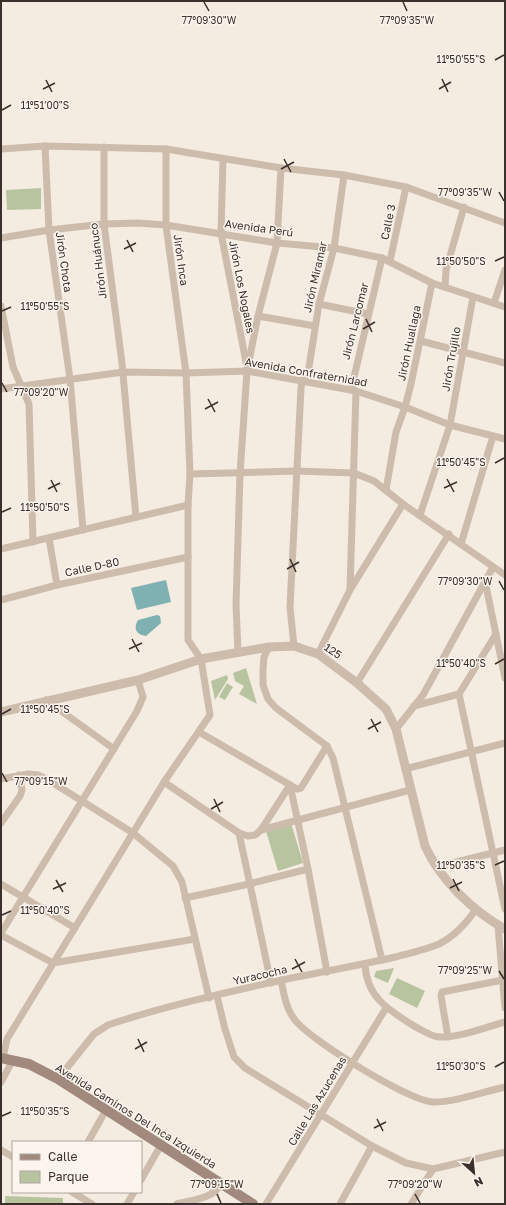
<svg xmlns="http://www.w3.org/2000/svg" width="506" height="1205" font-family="'Golos Text',sans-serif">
<rect width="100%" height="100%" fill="#f4ebe1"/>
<g fill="#b8c4a0">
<polygon points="41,188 41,209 7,210 6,190"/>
<polygon points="246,668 257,704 239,694 244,686 235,681 233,673"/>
<polygon points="227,675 228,679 215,700 211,681"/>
<polygon points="227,683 233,687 225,700 219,697"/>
<polygon points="291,823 303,863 278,871 266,831"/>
<polygon points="394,968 388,983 374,977 376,971"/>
<polygon points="397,978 425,991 417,1008 389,994"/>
<polygon points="5,1196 63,1198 63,1204 5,1204"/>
</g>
<g fill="#7fb0b2">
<polygon points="166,580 171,602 137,610 131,588"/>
<path d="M157,615L160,616L161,623L146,636C136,635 133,628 138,620Z"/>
</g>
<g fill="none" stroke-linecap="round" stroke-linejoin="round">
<g stroke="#cdbbac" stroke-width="7">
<polyline points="45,146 49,230 70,379 83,530"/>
<polyline points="104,147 104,224 122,363 136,517"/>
<polyline points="1,149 45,146 166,149 281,168 344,175 406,187 505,223"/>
<polyline points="223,159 221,233 247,367"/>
<polyline points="1,238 49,230 104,224 137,223 166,225 277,243 334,248 382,258 432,283 505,307"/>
<polyline points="390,261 406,187"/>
<polyline points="445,287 446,270 464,207"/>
<polyline points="494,303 505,270"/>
<polyline points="319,304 368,314"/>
<polyline points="1,306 13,367 29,404 33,542"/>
<polyline points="258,316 315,326"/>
<polyline points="421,341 505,363"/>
<polyline points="1,389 123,372 186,373 247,371 356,391 405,407 450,425 505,439"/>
<polyline points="351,390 382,258"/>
<polyline points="190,474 296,471 354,473 374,481 403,504 505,575"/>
<polyline points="386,490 396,432 405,407 411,384 432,283"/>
<polyline points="420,515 450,425 473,297"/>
<polyline points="49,538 57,585"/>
<polyline points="461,544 493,436"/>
<polyline points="1,549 188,505"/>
<polyline points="485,581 505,678"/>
<polyline points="350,590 356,391"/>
<polyline points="1,600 57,585 188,557"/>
<polyline points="496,634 459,694 505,909"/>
<polyline points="294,646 290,607 301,388 302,382 308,373 319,304 334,248 344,175"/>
<polyline points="269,647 264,657 263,669 263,685 268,699 276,708 327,746 333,758 382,960"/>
<polyline points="238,653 236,604 240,474 247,371 258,316 277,243 281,168"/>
<polyline points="318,654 350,590 403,504"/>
<polyline points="357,683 449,534"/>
<polyline points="46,700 114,749"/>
<polyline points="414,706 459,694"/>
<polyline points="396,729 423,695 493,567"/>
<polyline points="199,732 297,789 301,788 327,746"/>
<polyline points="405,769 505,743"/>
<polyline points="1,779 28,774 38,775 50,781 133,833 173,866 182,882 209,998"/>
<polyline points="164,782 239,833 248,836 255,835 261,830 290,785"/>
<polyline points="290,785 308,869 327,972"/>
<polyline points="1,823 20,796 22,790 19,775"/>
<polyline points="261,830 410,790"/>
<polyline points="239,833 271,983"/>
<polyline points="436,867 505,850"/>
<polyline points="1,884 75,928"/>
<polyline points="185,898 249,884 308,869"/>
<polyline points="498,926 505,1008"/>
<polyline points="1,933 137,711 143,697 138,680"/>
<polyline points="1,935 53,963 195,939"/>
<path d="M365,965C367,998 389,1010 414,1026C422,1030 430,1036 439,1037C459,1038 486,1027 505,1022"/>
<path d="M281,980C284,995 286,1009 295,1020C310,1040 409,1101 433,1102C457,1102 482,1092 505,1087"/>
<polyline points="217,996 225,1029 234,1057 245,1068 372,1146 406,1163 433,1169 505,1152"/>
<polyline points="448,1037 441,996 442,992 503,980"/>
<polyline points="3,1058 7,1039 18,1021 164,782 210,715 201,659 188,640 188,505 190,474 186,373 166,225 166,149"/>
<path d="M58,1079L94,1034L108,1025C164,1006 224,993 282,980C320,972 357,966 395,957C410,953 425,950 439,944C455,936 466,924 476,909"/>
<polyline points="1,1082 13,1060"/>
<polyline points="88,1142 106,1110"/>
<polyline points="1,1150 13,1157"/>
<polyline points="141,1180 161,1145"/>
<polyline points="72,1192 92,1204"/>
<polyline points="127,1204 134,1192"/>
<path d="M177,1204C192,1200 213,1199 221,1184"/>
<polyline points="266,1204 386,1008"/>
<polyline points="340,1204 372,1146"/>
<polyline points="411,1204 433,1169"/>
</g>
<path stroke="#cdbbac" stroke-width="9" d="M1,712L138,680L201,659L269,647L294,646L318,654L357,683L386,709L396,729L425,846C441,881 473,911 505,929"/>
<polyline stroke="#a18a7d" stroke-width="10" points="1,1058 29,1064 58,1079 253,1204"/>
</g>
<path fill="none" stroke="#3b302b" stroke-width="1.5" d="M204,2L209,11M403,2L407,11M495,60L504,55M442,79L448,92M46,80L52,92M43,89L55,83M439,89L451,82M2,110L11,105M284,159L291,172M281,169L294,162M499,192L504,201M127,240L133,252M124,249L136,243M495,261L504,257M2,311L11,307M366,319L372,332M363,329L375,322M2,383L7,392M208,399L215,412M205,409L218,402M495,463L504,458M447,479L454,492M51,480L57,492M444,488L457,482M48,489L60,483M2,512L11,508M290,559L296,572M287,569L299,562M499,581L504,590M132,639L139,652M129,649L142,643M495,664L504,659M2,714L11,709M371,719L378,732M368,729L381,722M2,773L7,782M214,799L220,812M211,809L223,802M495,865L504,861M453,879L459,891M56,880L63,892M450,888L462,882M53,889L66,883M2,915L11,911M295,959L302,972M292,969L305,962M499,971L504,979M138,1039L144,1052M135,1049L147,1042M495,1067L504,1062M2,1116L11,1112M377,1119L383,1131M374,1128L386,1122M217,1194L221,1203M415,1194L420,1203"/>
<g text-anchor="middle" stroke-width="3" stroke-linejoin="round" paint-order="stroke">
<g font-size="11" fill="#3b302b" stroke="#fbf5ee">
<text transform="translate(388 222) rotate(-78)" y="4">Calle 3</text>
<text transform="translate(259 228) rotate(8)" y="4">Avenida Perú</text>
<text transform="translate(181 260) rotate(82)" y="4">Jirón Inca</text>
<text transform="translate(98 261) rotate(-97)" y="4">Jirón Huánuco</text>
<text transform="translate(64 262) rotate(82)" y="4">Jirón Chota</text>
<text transform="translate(315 277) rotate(-77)" y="4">Jirón Miramar</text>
<text transform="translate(242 287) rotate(79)" y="4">Jirón Los Nogales</text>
<text transform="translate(355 321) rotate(-76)" y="4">Jirón Larcomar</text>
<text transform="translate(409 343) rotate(-78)" y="4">Jirón Huallaga</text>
<text transform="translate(451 359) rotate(-80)" y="4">Jirón Trujillo</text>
<text transform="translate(306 372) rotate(10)" y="4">Avenida Confraternidad</text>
<text transform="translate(92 567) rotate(-12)" y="4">Calle D-80</text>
<text transform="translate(333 651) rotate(34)" y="4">125</text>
<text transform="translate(260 975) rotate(-13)" y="4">Yuracocha</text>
<text transform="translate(317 1101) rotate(-59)" y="4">Calle Las Azucenas</text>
<text transform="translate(136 1116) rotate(32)" y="4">Avenida Caminos Del Inca Izquierda</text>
</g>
</g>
<g font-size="10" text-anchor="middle" fill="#3b302b" stroke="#fbf5ee" stroke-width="3" stroke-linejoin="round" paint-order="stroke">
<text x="209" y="24">77°09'30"W</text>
<text x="407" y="24">77°09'35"W</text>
<text x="461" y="63">11°50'55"S</text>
<text x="45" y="109">11°51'00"S</text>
<text x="465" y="196">77°09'35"W</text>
<text x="461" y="265">11°50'50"S</text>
<text x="45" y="310">11°50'55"S</text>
<text x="41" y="396">77°09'20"W</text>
<text x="461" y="466">11°50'45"S</text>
<text x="45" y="511">11°50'50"S</text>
<text x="465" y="585">77°09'30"W</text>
<text x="461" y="667">11°50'40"S</text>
<text x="45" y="713">11°50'45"S</text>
<text x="41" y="785">77°09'15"W</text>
<text x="461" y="869">11°50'35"S</text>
<text x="45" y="914">11°50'40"S</text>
<text x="465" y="974">77°09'25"W</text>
<text x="461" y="1070">11°50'30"S</text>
<text x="45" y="1115">11°50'35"S</text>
<text x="217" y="1188">77°09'15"W</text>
<text x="415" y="1188">77°09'20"W</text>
</g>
<rect width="506" height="1205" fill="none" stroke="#3b302b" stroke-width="4"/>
<rect x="12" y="1141" width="130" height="52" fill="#fbf5ee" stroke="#aea6a0"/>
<rect x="20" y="1154" width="20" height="6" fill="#a18a7d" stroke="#aea6a0"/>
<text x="48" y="1161" font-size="12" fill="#3b302b">Calle</text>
<rect x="20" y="1171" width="20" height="12" fill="#b8c4a0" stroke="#aea6a0"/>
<text x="48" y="1181" font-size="12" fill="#3b302b">Parque</text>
<g transform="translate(474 1173) rotate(153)" stroke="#fbf5ee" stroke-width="3" paint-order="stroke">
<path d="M0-3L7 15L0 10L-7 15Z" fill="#3b302b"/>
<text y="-6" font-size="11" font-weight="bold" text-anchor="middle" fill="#3b302b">N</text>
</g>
</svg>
